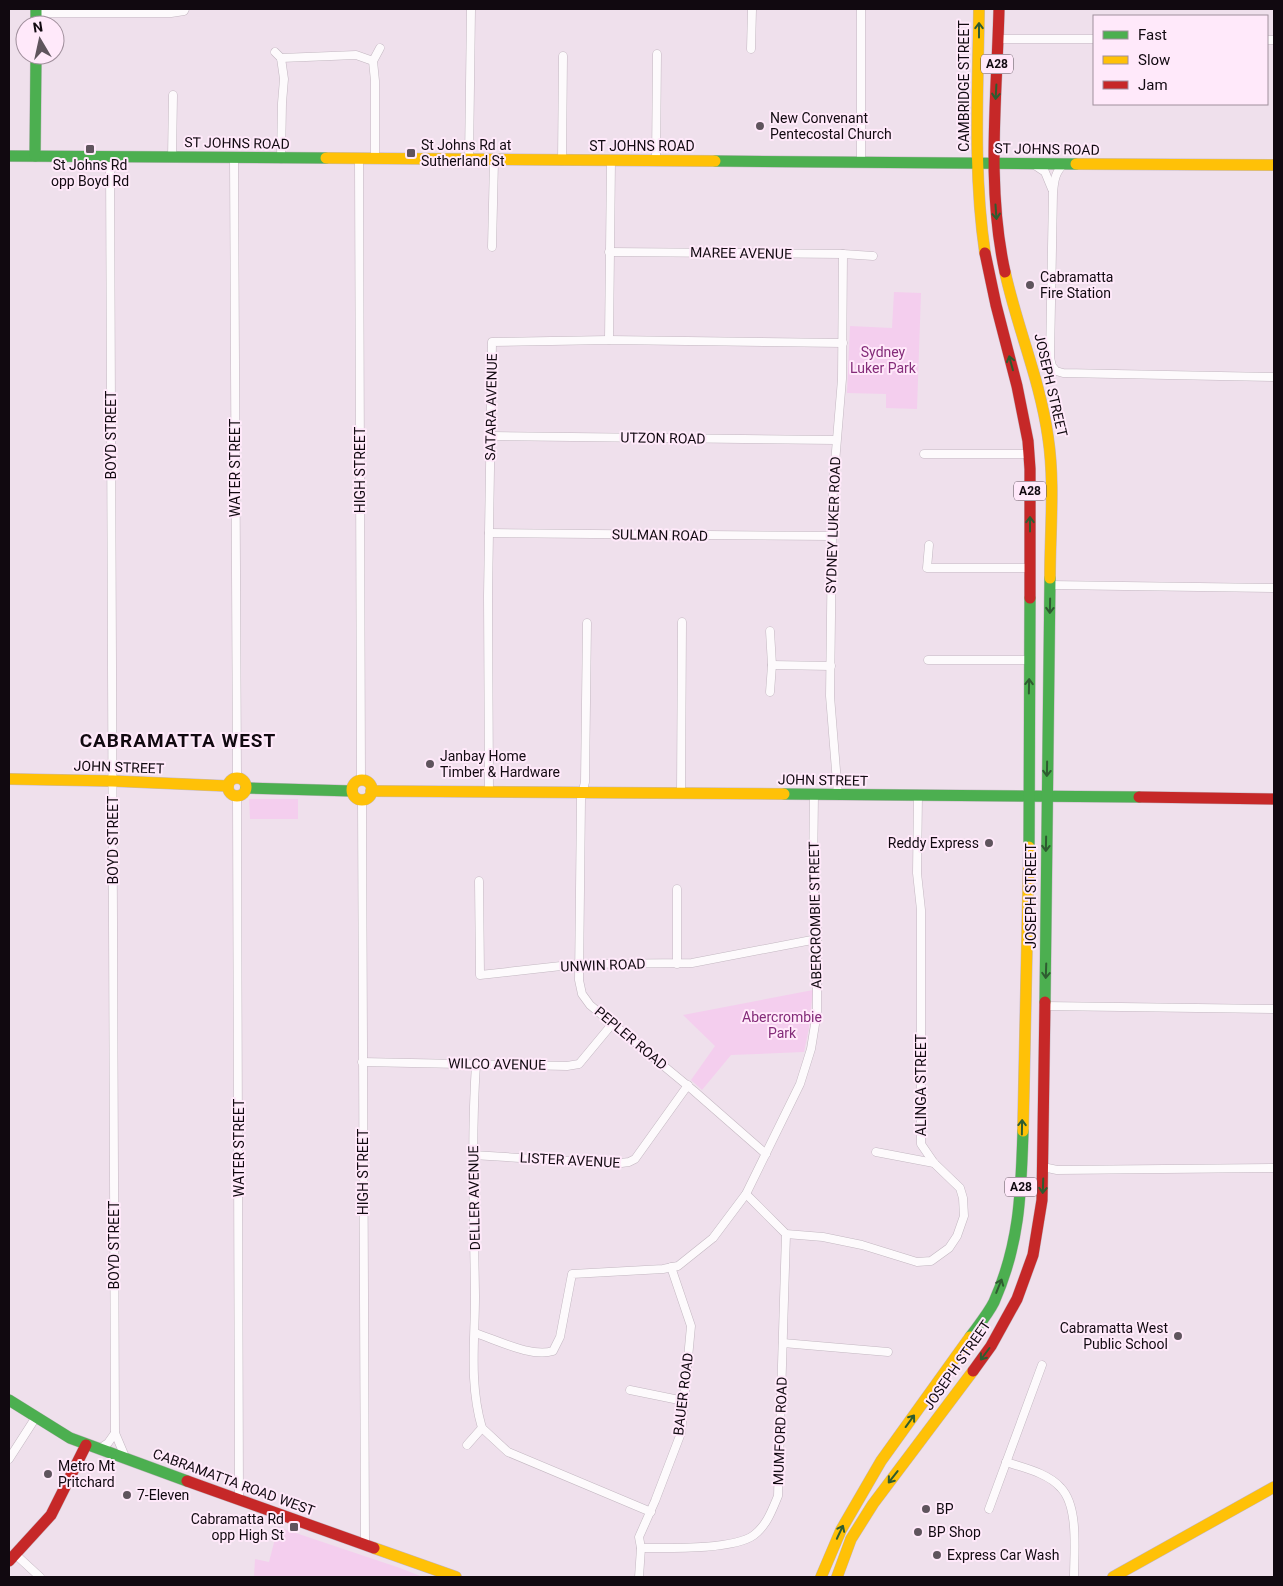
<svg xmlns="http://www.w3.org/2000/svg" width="1283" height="1586" font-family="Roboto,sans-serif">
<rect width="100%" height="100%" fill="#efe0ec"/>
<g fill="#f4ceee">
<polygon points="894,292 921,293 917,409 886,408 886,394 847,393 850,326 892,328"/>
<polygon points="249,799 298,799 298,819 250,819"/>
<polygon points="813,990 809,1028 804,1052 731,1055 702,1090 691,1080 715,1046 683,1015"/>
<polygon points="278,1527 400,1568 423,1577 254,1577 255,1559 269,1562"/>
</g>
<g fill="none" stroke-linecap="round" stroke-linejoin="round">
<g stroke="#c3b7c1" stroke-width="9">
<g id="street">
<polyline points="36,13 171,13 184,11 185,9"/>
<polyline points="998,39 1094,39"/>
<polyline points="1267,40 1274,40"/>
<polyline points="751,49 752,9"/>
<polyline points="275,52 281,58 284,79 282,103 281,159"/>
<polyline points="281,58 356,55 373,61"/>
<polyline points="110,157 115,1433 126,1459"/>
<polyline points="172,158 173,95"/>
<polyline points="234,158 237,778"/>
<polyline points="359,159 361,781"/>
<polyline points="375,159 375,81 373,61 380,48"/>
<polyline points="469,160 471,9"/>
<polyline points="562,161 563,56"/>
<polyline points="656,161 657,54"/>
<polyline points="861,163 861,9"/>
<polyline points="1033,164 1045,172 1052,189"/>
<path d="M1064,164C1055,172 1054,181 1053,193L1050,358L1052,366L1056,371L1063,373L1274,377"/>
<polyline points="492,247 494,161"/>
<polyline points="609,252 843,254 873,256"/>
<polyline points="609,340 611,161"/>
<polyline points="491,436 836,440"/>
<polyline points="924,454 1030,454"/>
<polyline points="489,533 832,536"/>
<polyline points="929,545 927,568 1030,568"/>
<polyline points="1050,585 1274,588"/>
<polyline points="587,623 585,782 581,799 579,980 582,994 590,1005 694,1091 766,1154"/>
<polyline points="928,660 1030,660"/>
<polyline points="772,665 831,666"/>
<polyline points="770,692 772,665 770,631"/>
<polyline points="489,792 488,596 492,342 609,340 843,343"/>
<polyline points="681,793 682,622"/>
<polyline points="838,795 830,696 832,536 833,487 842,379 843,254"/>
<polyline points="237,796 239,1500"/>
<polyline points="362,800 365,1545"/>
<polyline points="479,881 480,975 579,964 692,963 817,939"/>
<polyline points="677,964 677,889"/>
<polyline points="1045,1006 1274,1009"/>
<polyline points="362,1062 567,1066 579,1064 613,1023"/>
<polyline points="876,1152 934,1163"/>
<polyline points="473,1155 614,1164 629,1162 635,1159 688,1085"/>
<polyline points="1043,1167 1057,1170 1274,1168"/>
<polyline points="746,1194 786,1234 823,1237 862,1245 917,1262 931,1261 949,1248 957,1236 964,1216 963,1198 960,1188 934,1163 921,1144 921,910 917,873 918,795"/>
<path d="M475,1333C497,1340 532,1358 553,1351L560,1337L572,1274L663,1269L678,1266L713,1238L746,1194L800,1084L811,1049L817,1012V926L813,877L814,794"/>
<polyline points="783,1343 888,1352"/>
<polyline points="630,1390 684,1401"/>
<polyline points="482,1428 508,1452 651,1512"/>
<path d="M467,1445L482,1428C469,1383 475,1342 475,1296C474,1218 471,1141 476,1064"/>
<polyline points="99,1449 108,1443 115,1433"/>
<polyline points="9,1459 36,1417"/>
<path d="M1006,1462C1024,1468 1048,1473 1061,1488C1079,1507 1074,1552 1074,1577"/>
<polyline points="989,1509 1042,1365"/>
<path d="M641,1548C667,1548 734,1550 754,1535C767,1525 772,1510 778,1496L786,1234"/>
<polyline points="15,1554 40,1577"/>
<polyline points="639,1577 641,1548 639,1537 655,1501 681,1433 691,1326 671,1267"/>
</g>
</g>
<g stroke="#c3b7c1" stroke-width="12">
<g id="fast">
<polyline points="36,9 36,25"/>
<polyline points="9,156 326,158"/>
<polyline points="35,156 36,55"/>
<polyline points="715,161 1076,164"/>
<polyline points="246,788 352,791"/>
<polyline points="784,794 1139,797"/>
<polyline points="1029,847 1030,598"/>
<polyline points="1045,1002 1050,578"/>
<path d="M970,1337C978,1326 988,1314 994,1302C1020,1243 1021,1193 1023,1131"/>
<polyline points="9,1400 70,1438 187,1481"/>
</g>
</g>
<g stroke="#c3b7c1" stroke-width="12">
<g id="slow">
<path d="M979,9C978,90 973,172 985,253"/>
<polyline points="326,158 715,161"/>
<polyline points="1076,164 1274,165"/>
<path d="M1005,272C1017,327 1040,380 1048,437C1055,483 1050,531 1050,578"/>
<circle cx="237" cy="787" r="9"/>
<polyline points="9,779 113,781 228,786"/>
<circle cx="362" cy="790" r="10"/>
<polyline points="371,791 784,794"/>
<polyline points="1023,1131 1029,847"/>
<polyline points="374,1548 456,1577"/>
<polyline points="821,1577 841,1530 881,1461 970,1337"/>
<polyline points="837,1577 851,1539 873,1504 973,1371"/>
<polyline points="1113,1577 1274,1487"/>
</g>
</g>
<g stroke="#c3b7c1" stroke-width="12">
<g id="jam">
<path d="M999,9C997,96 986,186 1005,272"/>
<polyline points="985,253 996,305 1017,386 1028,441 1030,469 1030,598"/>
<polyline points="1139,797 1274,799"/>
<polyline points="973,1371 991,1346 1017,1299 1033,1255 1042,1200 1045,1002"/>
<polyline points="187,1481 374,1548"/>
<polyline points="9,1561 51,1515 86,1445"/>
</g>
</g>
<use href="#street" stroke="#fdfafc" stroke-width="8"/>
<use href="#fast" stroke="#4caf50" stroke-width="11"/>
<use href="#slow" stroke="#ffc107" stroke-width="11"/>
<use href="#jam" stroke="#c62828" stroke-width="11"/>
</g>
<defs><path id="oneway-shaft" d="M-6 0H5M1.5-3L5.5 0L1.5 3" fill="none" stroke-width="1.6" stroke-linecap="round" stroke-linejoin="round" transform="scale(1.25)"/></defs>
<g stroke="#2e5c30">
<use href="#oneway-shaft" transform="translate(979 30) rotate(-90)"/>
<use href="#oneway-shaft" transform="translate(996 92) rotate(93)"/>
<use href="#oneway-shaft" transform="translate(996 212) rotate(86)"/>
<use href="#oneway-shaft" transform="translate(1011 363) rotate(-105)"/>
<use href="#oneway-shaft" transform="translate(1030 524) rotate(-90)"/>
<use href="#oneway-shaft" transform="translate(1050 606) rotate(91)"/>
<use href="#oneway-shaft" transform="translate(1029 686) rotate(-89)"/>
<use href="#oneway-shaft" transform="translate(1047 769) rotate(91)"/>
<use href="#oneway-shaft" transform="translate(1046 844) rotate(91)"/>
<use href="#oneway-shaft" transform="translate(1046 971) rotate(92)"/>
<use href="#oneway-shaft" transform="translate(1022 1127) rotate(-89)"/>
<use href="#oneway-shaft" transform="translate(1043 1186) rotate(92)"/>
<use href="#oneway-shaft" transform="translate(999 1286) rotate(-68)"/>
<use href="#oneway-shaft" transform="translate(985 1354) rotate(127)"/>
<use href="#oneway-shaft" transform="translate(910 1421) rotate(-54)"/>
<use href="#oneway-shaft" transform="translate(893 1477) rotate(128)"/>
<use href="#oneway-shaft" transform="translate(840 1532) rotate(-65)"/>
</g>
<g fill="#5f545d" stroke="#ffe9fa" stroke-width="2">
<circle cx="760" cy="126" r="5"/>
<rect x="85" y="144" width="10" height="10" rx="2.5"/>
<rect x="406" y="148" width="10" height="10" rx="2.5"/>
<circle cx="1030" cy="285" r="5"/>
<circle cx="430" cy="764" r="5"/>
<circle cx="989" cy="843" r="5"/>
<circle cx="1178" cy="1336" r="5"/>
<circle cx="48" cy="1474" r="5"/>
<circle cx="127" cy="1495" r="5"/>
<circle cx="926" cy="1509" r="5"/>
<rect x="289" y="1522" width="10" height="10" rx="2.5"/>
<circle cx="918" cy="1532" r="5"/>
<circle cx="937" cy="1555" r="5"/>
</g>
<g text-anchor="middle" stroke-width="4" stroke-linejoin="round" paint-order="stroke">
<g fill="#ffe9fa" stroke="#584c56" stroke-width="1">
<rect x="981" y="54.5" width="32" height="19" rx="4"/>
<rect x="1014" y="481.5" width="32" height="19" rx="4"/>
<rect x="1005" y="1177.5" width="32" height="19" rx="4"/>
</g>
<g font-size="12" font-weight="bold" fill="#110910">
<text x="997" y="68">A28</text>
<text x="1030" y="495">A28</text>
<text x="1021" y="1191">A28</text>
</g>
<g font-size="14" fill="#110910" stroke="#ffe9fa">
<text transform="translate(964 86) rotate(-90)" y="5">CAMBRIDGE STREET</text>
<text transform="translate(237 143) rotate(1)" y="5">ST JOHNS ROAD</text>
<text x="642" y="151">ST JOHNS ROAD</text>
<text transform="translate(1047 149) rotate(1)" y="5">ST JOHNS ROAD</text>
<text transform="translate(741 253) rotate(1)" y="5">MAREE AVENUE</text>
<text transform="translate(1051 385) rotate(77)" y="5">JOSEPH STREET</text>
<text transform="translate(491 407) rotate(-89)" y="5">SATARA AVENUE</text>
<text transform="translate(111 435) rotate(-90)" y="5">BOYD STREET</text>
<text transform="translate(663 438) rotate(1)" y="5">UTZON ROAD</text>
<text transform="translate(235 468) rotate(-90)" y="5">WATER STREET</text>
<text transform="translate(360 470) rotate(-90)" y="5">HIGH STREET</text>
<text transform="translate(833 525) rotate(-88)" y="5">SYDNEY LUKER ROAD</text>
<text transform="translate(660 535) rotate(1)" y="5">SULMAN ROAD</text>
<text transform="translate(119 767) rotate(2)" y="5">JOHN STREET</text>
<text transform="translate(823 780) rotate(1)" y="5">JOHN STREET</text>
<text transform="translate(113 840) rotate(-90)" y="5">BOYD STREET</text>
<text transform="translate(1031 896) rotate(-90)" y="5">JOSEPH STREET</text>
<text transform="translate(815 915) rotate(-91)" y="5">ABERCROMBIE STREET</text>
<text transform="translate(603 965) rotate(-2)" y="5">UNWIN ROAD</text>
<text transform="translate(631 1038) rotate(40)" y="5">PEPLER ROAD</text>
<text transform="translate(497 1064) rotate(1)" y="5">WILCO AVENUE</text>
<text transform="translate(921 1085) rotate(-90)" y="5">ALINGA STREET</text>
<text transform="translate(239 1148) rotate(-90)" y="5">WATER STREET</text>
<text transform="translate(570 1160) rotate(3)" y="5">LISTER AVENUE</text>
<text transform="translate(363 1172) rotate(-90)" y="5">HIGH STREET</text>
<text transform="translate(474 1198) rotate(-91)" y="5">DELLER AVENUE</text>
<text transform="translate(114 1245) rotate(-90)" y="5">BOYD STREET</text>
<text transform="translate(957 1365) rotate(-55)" y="5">JOSEPH STREET</text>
<text transform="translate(683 1394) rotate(-83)" y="5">BAUER ROAD</text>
<text transform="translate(780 1431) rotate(-88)" y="5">MUMFORD ROAD</text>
<text transform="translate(234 1482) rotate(20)" y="5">CABRAMATTA ROAD WEST</text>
</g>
<g font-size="14" fill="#110910" stroke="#ffe9fa" text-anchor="start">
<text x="770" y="123">New Convenant<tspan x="770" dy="16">Pentecostal Church</tspan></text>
<text x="421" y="150">St Johns Rd at<tspan x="421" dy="16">Sutherland St</tspan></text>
<text x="90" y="170" text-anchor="middle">St Johns Rd<tspan x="90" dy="16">opp Boyd Rd</tspan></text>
<text x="1040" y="282">Cabramatta<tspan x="1040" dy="16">Fire Station</tspan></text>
<text x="440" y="761">Janbay Home<tspan x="440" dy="16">Timber &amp; Hardware</tspan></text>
<text x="979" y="848" text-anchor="end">Reddy Express</text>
<text x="1168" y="1333" text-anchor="end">Cabramatta West<tspan x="1168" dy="16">Public School</tspan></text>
<text x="58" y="1471">Metro Mt<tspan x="58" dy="16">Pritchard</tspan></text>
<text x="137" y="1500">7-Eleven</text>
<text x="936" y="1514">BP</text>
<text x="284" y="1524" text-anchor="end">Cabramatta Rd<tspan x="284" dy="16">opp High St</tspan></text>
<text x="928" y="1537">BP Shop</text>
<text x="947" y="1560">Express Car Wash</text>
</g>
<g font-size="14" fill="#842c79" stroke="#ffe9fa">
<text x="883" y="357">Sydney<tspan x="883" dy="16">Luker Park</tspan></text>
<text x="782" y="1022">Abercrombie<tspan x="782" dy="16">Park</tspan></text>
</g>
<g font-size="19" font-weight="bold" letter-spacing="1" fill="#110910" stroke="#ffe9fa">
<text x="178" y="747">CABRAMATTA WEST</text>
</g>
</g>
<rect width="1283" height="1586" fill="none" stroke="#110910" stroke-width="20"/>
<rect x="1093" y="15" width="175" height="90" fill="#ffe9fa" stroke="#a08f9c"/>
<rect x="1103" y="31" width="25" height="8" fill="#4caf50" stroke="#a08f9c"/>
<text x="1138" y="40" font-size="15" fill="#110910">Fast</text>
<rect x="1103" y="56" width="25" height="8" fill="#ffc107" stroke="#a08f9c"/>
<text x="1138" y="65" font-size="15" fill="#110910">Slow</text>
<rect x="1103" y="81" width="25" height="8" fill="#c62828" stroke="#a08f9c"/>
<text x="1138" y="90" font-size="15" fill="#110910">Jam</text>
<g transform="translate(40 40) rotate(351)"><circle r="24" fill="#ffe9fa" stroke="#a08f9c"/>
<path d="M0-4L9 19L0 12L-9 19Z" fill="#5f545d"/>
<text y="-8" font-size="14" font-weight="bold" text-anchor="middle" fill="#110910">N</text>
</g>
</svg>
